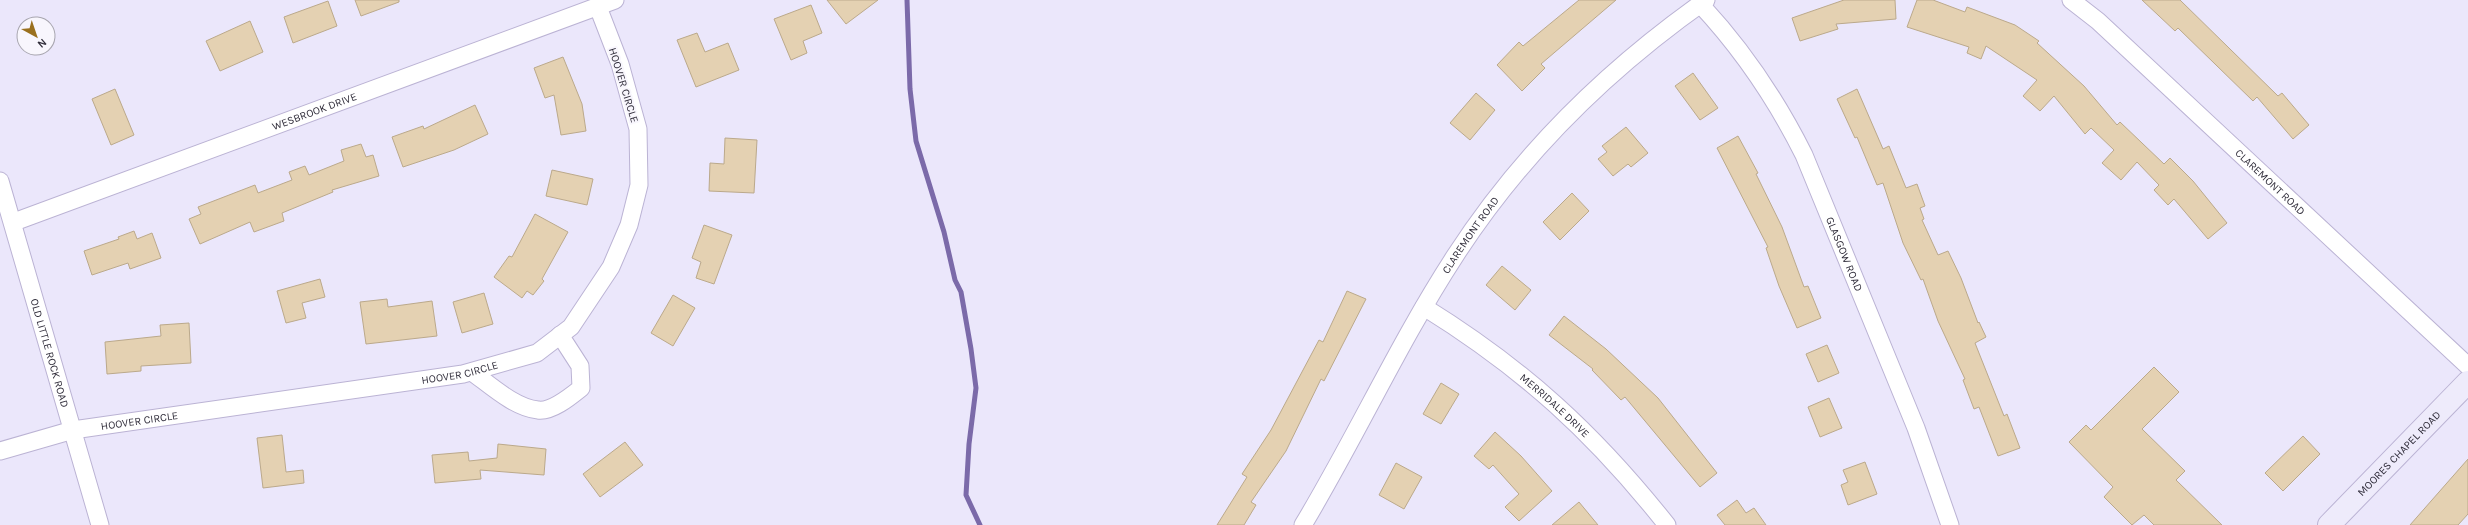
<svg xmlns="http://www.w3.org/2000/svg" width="2468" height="525" font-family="Karla,sans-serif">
<rect width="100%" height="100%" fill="#ebe7fb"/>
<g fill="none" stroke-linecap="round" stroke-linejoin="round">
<polyline stroke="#7b6aa9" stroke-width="5" points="907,0 910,89 916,141 944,232 955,280 961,292 971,349 976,388 969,444 966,495 980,525"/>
</g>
<g fill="#e4d1b2" stroke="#bba98b">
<polygon points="355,0 399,0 399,2 361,16"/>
<polygon points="827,0 878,0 846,24"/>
<polygon points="1579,0 1616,0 1541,64 1545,68 1522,91 1497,65 1519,42 1523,46"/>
<polygon points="1844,0 1895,0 1896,19 1836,24 1838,29 1800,41 1792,18"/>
<polygon points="1917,0 1933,0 1965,12 1967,7 2015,25 2039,41 2037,43 2084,86 2117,125 2120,122 2164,164 2170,158 2193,181 2227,223 2208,239 2174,199 2168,205 2154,190 2159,185 2137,162 2121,180 2102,163 2114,150 2091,128 2085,134 2054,96 2040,111 2023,96 2037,80 1986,46 1981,59 1967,53 1969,47 1907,27"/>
<polygon points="2142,0 2180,0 2278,96 2282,93 2309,125 2293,139 2257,97 2253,101 2178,28 2175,31"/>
<polygon points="328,1 337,26 293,43 284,17"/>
<polygon points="811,5 822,33 803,41 807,53 791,60 774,19"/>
<polygon points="250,21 263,52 220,71 206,41"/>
<polygon points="697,33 705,52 728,43 739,70 696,87 677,40"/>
<polygon points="563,57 582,104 586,131 561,135 554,95 545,98 534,68"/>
<polygon points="1693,73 1718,108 1700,120 1675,86"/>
<polygon points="115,89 134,135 111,145 92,99"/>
<polygon points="1857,89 1883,149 1889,146 1906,188 1917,184 1925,206 1920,208 1924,219 1922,220 1938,255 1948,251 1961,278 1978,323 1979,322 1986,337 1975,343 2004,416 2007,414 2020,448 1998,456 1979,407 1974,409 1963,380 1965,379 1938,321 1923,279 1921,280 1903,243 1883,183 1877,185 1857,137 1855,138 1837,99"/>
<polygon points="1476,93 1495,110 1470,140 1450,123"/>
<polygon points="475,105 488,134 454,150 403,167 392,137 423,126 424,129"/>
<polygon points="1626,127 1648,153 1631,167 1628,164 1613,176 1598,159 1607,152 1602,146"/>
<polygon points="1738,136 1758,173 1756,174 1782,227 1804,287 1808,286 1821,318 1797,328 1779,286 1766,248 1768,247 1717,148"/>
<polygon points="725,138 757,140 754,193 709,191 710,163 724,164"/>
<polygon points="361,144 366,157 373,155 379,176 332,190 333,192 282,213 284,221 254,232 250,222 200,244 189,219 201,214 198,207 255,185 258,193 292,180 289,172 305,166 309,175 344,161 341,150"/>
<polygon points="552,170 593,179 587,205 546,196"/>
<polygon points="1572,193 1589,211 1560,240 1543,222"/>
<polygon points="535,214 568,232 542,279 544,281 533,295 527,291 522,298 494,277 509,256 512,257"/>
<polygon points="704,225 732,235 714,284 696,278 701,262 692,258"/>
<polygon points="134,231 137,239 152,233 161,258 130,269 128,263 92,275 84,251 119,239 118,237"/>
<polygon points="1502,266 1531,290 1515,310 1486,285"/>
<polygon points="320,279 325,297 302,303 306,318 286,323 277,291"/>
<polygon points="1347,291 1366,299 1324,381 1321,379 1286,451 1251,502 1256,505 1244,525 1217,525 1247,477 1242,474 1271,430 1319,340 1323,342"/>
<polygon points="484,293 493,324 462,333 453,302"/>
<polygon points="673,295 695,308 673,346 651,333"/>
<polygon points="387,299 388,307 432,301 437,336 366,344 360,302"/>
<polygon points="1564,316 1606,349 1658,398 1717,473 1700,487 1625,397 1621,400 1592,370 1593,369 1549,335"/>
<polygon points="189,323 191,363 141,366 141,371 107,374 105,342 161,336 160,325"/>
<polygon points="1827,345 1839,373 1818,382 1806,354"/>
<polygon points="2154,367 2179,392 2142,429 2185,471 2176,480 2222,525 2154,525 2144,515 2132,525 2104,497 2113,487 2069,442 2086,425 2091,430"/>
<polygon points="1441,383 1459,394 1441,424 1423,414"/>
<polygon points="1829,398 1842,428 1820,437 1808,407"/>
<polygon points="1495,432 1521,456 1552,491 1519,521 1505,507 1519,494 1493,465 1489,469 1474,456"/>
<polygon points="282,435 286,472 303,470 304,483 263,488 257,438"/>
<polygon points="2303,436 2320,454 2283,491 2265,473"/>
<polygon points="625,442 643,465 600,497 583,474"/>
<polygon points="498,444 546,449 544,475 480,470 481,479 435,483 432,455 468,452 469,461 497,458"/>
<polygon points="2468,459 2468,514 2458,525 2410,525"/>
<polygon points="1865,462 1877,494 1848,505 1841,485 1848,482 1843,470"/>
<polygon points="1396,463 1422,477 1404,509 1379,495"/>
<polygon points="1737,500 1746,513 1754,508 1766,525 1725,525 1717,515"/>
<polygon points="1579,502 1598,525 1552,525"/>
</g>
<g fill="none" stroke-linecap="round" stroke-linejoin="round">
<g stroke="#bbb3d4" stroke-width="19">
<g id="minor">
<path id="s1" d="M2071,0L2098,21L2468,366"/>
<path id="s2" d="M1700,4C1743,50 1776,99 1804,155L1916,428L1950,525"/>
<path id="s3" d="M0,181L100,525"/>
<path id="s4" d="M14,222L615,0"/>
<path id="s5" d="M1424,307C1524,369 1594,433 1667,525"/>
<path d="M472,372C490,385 515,408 538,410C552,412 571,396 581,388L580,366L560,335"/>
<path id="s6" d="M0,451L73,430L463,374L537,353L571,327L611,267L629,225L639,185L638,129L620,64L598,7"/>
<path id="s7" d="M1303,525C1356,437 1399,342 1455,256C1521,154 1608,69 1706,0"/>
</g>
</g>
<g stroke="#bbb3d4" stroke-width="24">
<g id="secondary">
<path id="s8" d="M2329,525L2468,382"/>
</g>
</g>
<use href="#minor" stroke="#fff" stroke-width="17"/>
<use href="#secondary" stroke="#eeebfb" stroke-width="22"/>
</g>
<g text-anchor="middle" stroke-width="4" stroke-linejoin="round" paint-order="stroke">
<g font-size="11" fill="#312e3b" stroke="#f8f6fd">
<text transform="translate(624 85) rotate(73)" y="4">HOOVER CIRCLE</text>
<text dy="4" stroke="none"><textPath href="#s4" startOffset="320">WESBROOK DRIVE</textPath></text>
<text dy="4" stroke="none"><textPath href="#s1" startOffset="270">CLAREMONT ROAD</textPath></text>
<text dy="4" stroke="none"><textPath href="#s7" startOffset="335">CLAREMONT ROAD</textPath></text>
<text dy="4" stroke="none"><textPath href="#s2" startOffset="291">GLASGOW ROAD</textPath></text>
<text dy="4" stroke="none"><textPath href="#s3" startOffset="179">OLD LITTLE ROCK ROAD</textPath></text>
<text dy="4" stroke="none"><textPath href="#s6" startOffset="467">HOOVER CIRCLE</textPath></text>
<text dy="4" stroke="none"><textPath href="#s5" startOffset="164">MERRIDALE DRIVE</textPath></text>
<text dy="4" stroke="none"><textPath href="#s6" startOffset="143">HOOVER CIRCLE</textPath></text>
<text dy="4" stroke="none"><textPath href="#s8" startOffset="100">MOORES CHAPEL ROAD</textPath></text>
</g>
</g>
<g transform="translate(36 36) rotate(140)"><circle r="19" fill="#f8f6fd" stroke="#a8a6af"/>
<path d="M0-3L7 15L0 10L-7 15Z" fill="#9a701e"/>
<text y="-6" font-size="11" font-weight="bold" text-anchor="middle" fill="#312e3b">N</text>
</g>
</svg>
